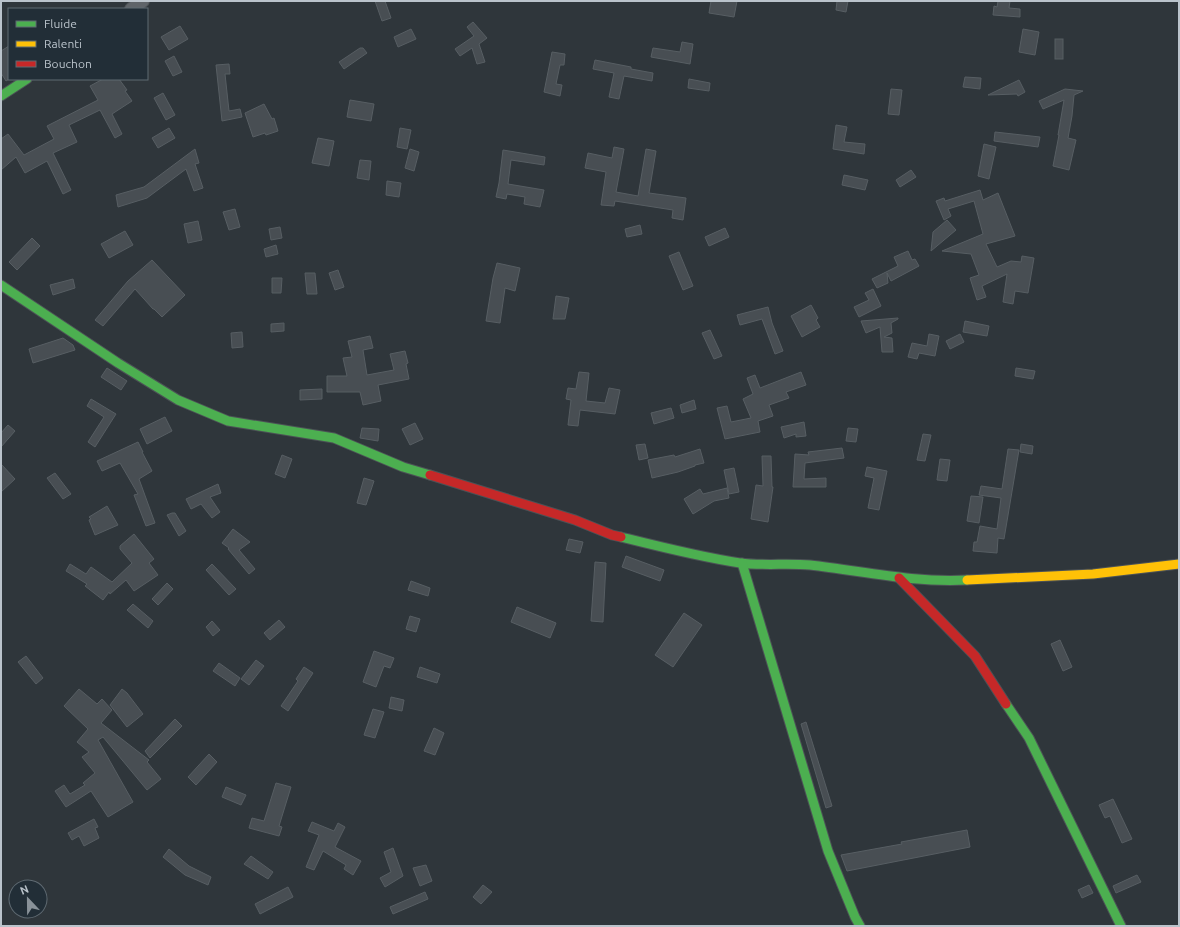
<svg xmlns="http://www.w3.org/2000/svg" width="1180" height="927" font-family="Ubuntu,sans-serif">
<rect width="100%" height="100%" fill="#2f363b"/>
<g fill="#484e53" stroke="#575e63">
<polygon points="375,1 385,1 391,18 382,21"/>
<polygon points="711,1 737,1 734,17 709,13"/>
<polygon points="837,1 848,1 846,12 836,10"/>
<polygon points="998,1 1010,1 1009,8 1020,9 1020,17 993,15 994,6 997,7"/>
<polygon points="473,22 487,38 479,44 485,62 477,64 472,48 460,56 455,49 474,36 467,27"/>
<polygon points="180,26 188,39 169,50 161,37"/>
<polygon points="411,29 416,39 398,47 394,37"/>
<polygon points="1023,29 1039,32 1035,55 1019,52"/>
<rect x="1055" y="39" width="8" height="20"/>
<polygon points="682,42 693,44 690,64 651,57 653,48 680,52"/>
<polygon points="9,46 9,79 6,81 1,73 1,51"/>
<polygon points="360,48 363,48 367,53 344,69 339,62"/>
<polygon points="552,52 565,54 564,65 560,65 556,84 562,85 560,96 544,92"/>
<polygon points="174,56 182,72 173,76 165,61"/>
<polygon points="595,60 631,67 631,69 653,73 652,81 624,76 619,99 609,97 614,73 593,69"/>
<polygon points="229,64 230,74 225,74 229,111 240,109 242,117 222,121 216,65"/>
<polygon points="965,77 981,78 980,89 963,87"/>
<polygon points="103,79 119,79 127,90 125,91 132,101 112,114 122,134 115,138 100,110 69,125 77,142 53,153 71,190 63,194 47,161 25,173 16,157 1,170 1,139 8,134 24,155 54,139 47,126 98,100 90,86"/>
<polygon points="689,79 710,83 709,91 688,88"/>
<polygon points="1019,80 1025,92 1018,96 1017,94 988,95"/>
<polygon points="891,89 902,90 899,115 888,114"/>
<polygon points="1065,89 1083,91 1074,95 1072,116 1068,138 1076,140 1069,170 1053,166 1059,135 1058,135 1064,100 1043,109 1039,101"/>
<polygon points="163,93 175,115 166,120 154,98"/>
<polygon points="350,100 374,104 371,121 347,117"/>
<polygon points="264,104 272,119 274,118 278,131 266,135 265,133 253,137 245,113"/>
<polygon points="836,125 847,127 844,142 865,144 864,154 833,149"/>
<polygon points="169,128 175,138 158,148 152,138"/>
<polygon points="400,128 411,130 407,149 397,147"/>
<polygon points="995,132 1040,137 1038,147 994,141"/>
<polygon points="318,138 334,141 329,166 312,163"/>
<polygon points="984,144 996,147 989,179 978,176"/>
<polygon points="614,147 624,149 616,192 638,196 646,149 656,151 649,193 686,198 683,220 672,218 673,210 615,201 614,206 601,205 606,172 585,168 588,153 612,158"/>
<polygon points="195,149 199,163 195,164 203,188 194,191 186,169 147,198 118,207 116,195 144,187"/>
<polygon points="410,149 419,152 414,171 405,168"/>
<polygon points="503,150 545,157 544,165 511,160 508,184 544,190 540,207 524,204 525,197 507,194 506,199 496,197 499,183"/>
<polygon points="360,160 371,161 369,180 357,178"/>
<polygon points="911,170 916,177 900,187 896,180"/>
<polygon points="844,175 868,180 865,190 842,185"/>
<polygon points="387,181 401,183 399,197 386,195"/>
<polygon points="980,190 983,200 998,193 1015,236 986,244 997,267 1011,261 1021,262 1022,256 1034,258 1028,293 1015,291 1013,304 1003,302 1007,274 982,286 986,297 977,300 970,278 979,275 971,254 942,251 983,234 974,201 948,209 951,216 944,220 936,201 944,198 945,201"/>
<polygon points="235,209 240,227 229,230 223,212"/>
<polygon points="947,220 956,230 931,251 933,232"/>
<polygon points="198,221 202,240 188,243 184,224"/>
<polygon points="640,225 642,234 627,237 625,229"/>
<polygon points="280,227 282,238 271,240 269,229"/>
<polygon points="725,228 729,237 709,246 705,237"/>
<polygon points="125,231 133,245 109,258 101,244"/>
<polygon points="32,238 40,246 17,270 9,262"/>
<polygon points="276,245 278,254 266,257 264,249"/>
<polygon points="908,251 912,260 915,259 919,266 891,281 887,273 888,283 877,288 872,279 898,266 894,257"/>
<polygon points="679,252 693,286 683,290 669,256"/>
<polygon points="152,260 185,295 162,317 154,309 153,309 135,289 103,326 95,320 128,281"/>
<polygon points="497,263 520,268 515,291 505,288 500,323 486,321 493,278"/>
<polygon points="338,270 344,287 335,290 329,273"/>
<polygon points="305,273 315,273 317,294 307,294"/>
<polygon points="272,278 282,278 281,293 272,293"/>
<polygon points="73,279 75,288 53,295 50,285"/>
<polygon points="873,289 881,306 859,317 854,307 869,300 865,293"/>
<polygon points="556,296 569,298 565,319 553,319"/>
<polygon points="811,305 818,318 816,320 820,327 802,337 791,316"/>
<polygon points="768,307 772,323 783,351 775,354 762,319 740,325 737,315"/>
<polygon points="898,318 898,319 891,323 892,333 884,337 892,338 893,352 882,352 880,327 866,333 861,321"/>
<polygon points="965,321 989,326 987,336 963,332"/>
<polygon points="284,323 284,331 271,332 271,324"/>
<polygon points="710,330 722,356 714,359 702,333"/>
<polygon points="242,332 243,347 232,348 231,333"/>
<polygon points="929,334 939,336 935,356 919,353 917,359 908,357 912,343 927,346"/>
<polygon points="960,334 964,342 950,349 946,341"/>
<polygon points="370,336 373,348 363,350 367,375 394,370 390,354 405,351 408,363 406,364 409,379 378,385 381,401 363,405 360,392 327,392 327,376 347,376 343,358 352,357 348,341"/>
<polygon points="63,338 73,345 75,350 33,363 29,349"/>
<polygon points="107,368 127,381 121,390 101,377"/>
<polygon points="1016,368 1035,371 1033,379 1015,376"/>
<polygon points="579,372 589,373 586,401 605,403 609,388 620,390 615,414 580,410 578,426 568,425 571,400 566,399 568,388 576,389"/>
<polygon points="801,372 806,385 786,392 789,398 769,405 773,416 758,421 760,432 725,439 717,408 727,406 731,422 751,418 743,399 753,394 747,378 755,375 760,388"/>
<polygon points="322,389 322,399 300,400 300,390"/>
<polygon points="91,399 116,414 95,447 88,442 104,417 87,406"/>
<polygon points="694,400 696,409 682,413 680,405"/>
<polygon points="671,408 674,418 654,424 651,413"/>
<polygon points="165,417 172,431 147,444 140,429"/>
<polygon points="804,422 806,436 796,437 796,434 784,438 781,427"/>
<polygon points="415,423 423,439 410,445 402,429"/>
<polygon points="8,425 15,431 1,447 1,433"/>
<polygon points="362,428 379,429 378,441 360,438"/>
<polygon points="848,428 858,429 856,442 846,441"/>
<polygon points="923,434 931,435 925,461 917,460"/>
<polygon points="138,442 143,452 142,452 152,471 139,479 155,523 146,526 134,495 138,494 120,463 102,471 97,461"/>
<polygon points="645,444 648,458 639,460 636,445"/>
<polygon points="1021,444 1033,446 1032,454 1020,452"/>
<polygon points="842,448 844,458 805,463 804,479 826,478 826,487 793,487 795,454 809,455 808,452"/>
<polygon points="700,449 704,463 695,465 695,466 678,472 652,478 648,460 674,455 675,457"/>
<polygon points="1008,449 1019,450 1004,539 998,538 997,553 973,551 974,542 977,542 980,526 997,529 1001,498 979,495 981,486 1002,489"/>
<polygon points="282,455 292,459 285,478 275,474"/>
<polygon points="762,456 771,456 772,487 773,487 768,522 751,519 756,485 763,486"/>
<polygon points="940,459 950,460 947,481 937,480"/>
<polygon points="1,464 15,479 1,492"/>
<polygon points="867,467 887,471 879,510 868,508 874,478 865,476"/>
<polygon points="734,468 739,492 729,494 724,470"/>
<polygon points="55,473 71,494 63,499 47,478"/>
<polygon points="364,478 374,481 366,505 357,503"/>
<polygon points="218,484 221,493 210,497 220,512 212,518 201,504 191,509 186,499"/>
<polygon points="727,488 729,498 714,501 693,514 684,499 700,489 703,494"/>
<polygon points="971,496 983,497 979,523 967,521"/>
<polygon points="107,506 118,525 95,535 89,520 91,519 89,517"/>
<polygon points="172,513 175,513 186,531 179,536 167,515"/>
<polygon points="233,529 250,542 239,550 255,569 249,574 228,549 229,548 222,543"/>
<polygon points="134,534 154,559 149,563 158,575 134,591 126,580 110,594 109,592 103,600 85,586 87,584 66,571 70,564 86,574 91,567 112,582 132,563 120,549 120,546"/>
<polygon points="569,539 583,542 580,553 566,550"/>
<polygon points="626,556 664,570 660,581 622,567"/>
<polygon points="595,562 606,563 603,622 591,621"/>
<polygon points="212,564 236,589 229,595 206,570"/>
<polygon points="411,581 430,588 428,596 408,590"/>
<polygon points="167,583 173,589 158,605 152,599"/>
<polygon points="133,604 153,621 148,628 127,610"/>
<polygon points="517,607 556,623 550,638 511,622"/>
<polygon points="684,613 702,625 673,667 655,655"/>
<polygon points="410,616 420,619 416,632 406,629"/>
<polygon points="279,620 285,627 270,640 264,633"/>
<polygon points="212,621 220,630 213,636 206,627"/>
<polygon points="1060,640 1072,667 1063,671 1051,644"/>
<polygon points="374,651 394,658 390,668 384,666 376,687 363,682"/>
<polygon points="26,656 43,678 36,684 18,662"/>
<polygon points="256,660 264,666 249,685 241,679"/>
<polygon points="219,663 240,678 235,686 213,671"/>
<polygon points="304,667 313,673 288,711 281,706 298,681 296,679"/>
<polygon points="420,667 440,674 437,683 417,677"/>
<polygon points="79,689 97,704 102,699 112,710 101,723 149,760 147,762 161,779 147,790 103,737 98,740 133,802 108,817 91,791 66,807 55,791 64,785 70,794 85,785 83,783 95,773 82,757 89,752 77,742 88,729 64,706"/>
<polygon points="122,689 127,693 143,714 127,727 110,705"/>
<polygon points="391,697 404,700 402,711 389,708"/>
<polygon points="373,709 384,712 375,738 364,735"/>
<polygon points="175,719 182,726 150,758 145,751"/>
<polygon points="806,722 832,806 826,808 801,724"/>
<polygon points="434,728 444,733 435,755 424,751"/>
<polygon points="209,754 217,762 196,785 188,777"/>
<polygon points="276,783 291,787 279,826 282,827 279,836 249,828 252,818 264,821"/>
<polygon points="226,787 246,795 241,805 222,797"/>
<polygon points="1113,799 1132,839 1122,843 1110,816 1105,818 1099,805"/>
<polygon points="94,819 98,827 95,828 99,838 84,846 79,836 72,840 68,833"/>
<polygon points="312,822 334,831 338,823 345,827 335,847 361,861 353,875 344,869 346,865 323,851 314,870 306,867 319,835 308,831"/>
<polygon points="967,830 970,847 847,871 841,855 902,844 901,842"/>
<polygon points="393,848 403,876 385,887 380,878 391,872 384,852"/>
<polygon points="169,849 189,866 211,877 208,885 185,875 163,857"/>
<polygon points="251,856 273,872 268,879 244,864"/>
<polygon points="426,865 432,881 420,886 413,868"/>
<polygon points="1137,875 1141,882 1116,893 1113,886"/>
<polygon points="483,885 492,892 481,904 473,897"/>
<polygon points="1089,885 1093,893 1082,898 1078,890"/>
<polygon points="288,887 293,897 260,914 255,904"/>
<polygon points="425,892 428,899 393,914 390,907"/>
</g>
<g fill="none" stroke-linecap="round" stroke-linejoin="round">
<g stroke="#4c5256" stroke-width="14">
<polyline id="street" points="131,9 143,1"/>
</g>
<g stroke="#4c5256" stroke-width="11">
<g id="fast">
<polyline points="1,96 27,79"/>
<polyline points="1,285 118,363 178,400 228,421 334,438 403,467 430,475"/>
<path d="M621,537C661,547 700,557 740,563C763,566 787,563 810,565C863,571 914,583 967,580"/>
<polyline points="742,563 828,851 855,917 860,926"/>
<polyline points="1006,704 1029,738 1121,926"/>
</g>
</g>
<g stroke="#4c5256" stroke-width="11">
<polyline id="slow" points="967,580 1093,574 1179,564"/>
</g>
<g stroke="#4c5256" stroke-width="11">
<g id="jam">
<polyline points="430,475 575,520 612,535 621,537"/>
<polyline points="899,578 975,656 1006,704"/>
</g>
</g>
<use href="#street" stroke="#5f6469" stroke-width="12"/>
<use href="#fast" stroke="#4caf50" stroke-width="9"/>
<use href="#slow" stroke="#ffc107" stroke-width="9"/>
<use href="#jam" stroke="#c62828" stroke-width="9"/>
</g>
<rect width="1180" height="927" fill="none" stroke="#bac3cb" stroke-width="4"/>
<rect x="8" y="8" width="140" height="72" fill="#222e37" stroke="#5f6a72"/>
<rect x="16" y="21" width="20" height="6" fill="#4caf50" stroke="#5f6a72"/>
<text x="44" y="28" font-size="12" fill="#bac3cb">Fluide</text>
<rect x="16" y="41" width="20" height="6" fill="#ffc107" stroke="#5f6a72"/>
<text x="44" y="48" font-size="12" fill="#bac3cb">Ralenti</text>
<rect x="16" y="61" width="20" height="6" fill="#c62828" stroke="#5f6a72"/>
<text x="44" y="68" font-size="12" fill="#bac3cb">Bouchon</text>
<g transform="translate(28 899) rotate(338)"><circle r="19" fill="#222e37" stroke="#5f6a72"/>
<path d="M0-3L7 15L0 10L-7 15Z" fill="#899299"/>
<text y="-6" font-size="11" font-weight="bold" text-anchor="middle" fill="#bac3cb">N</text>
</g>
</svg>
